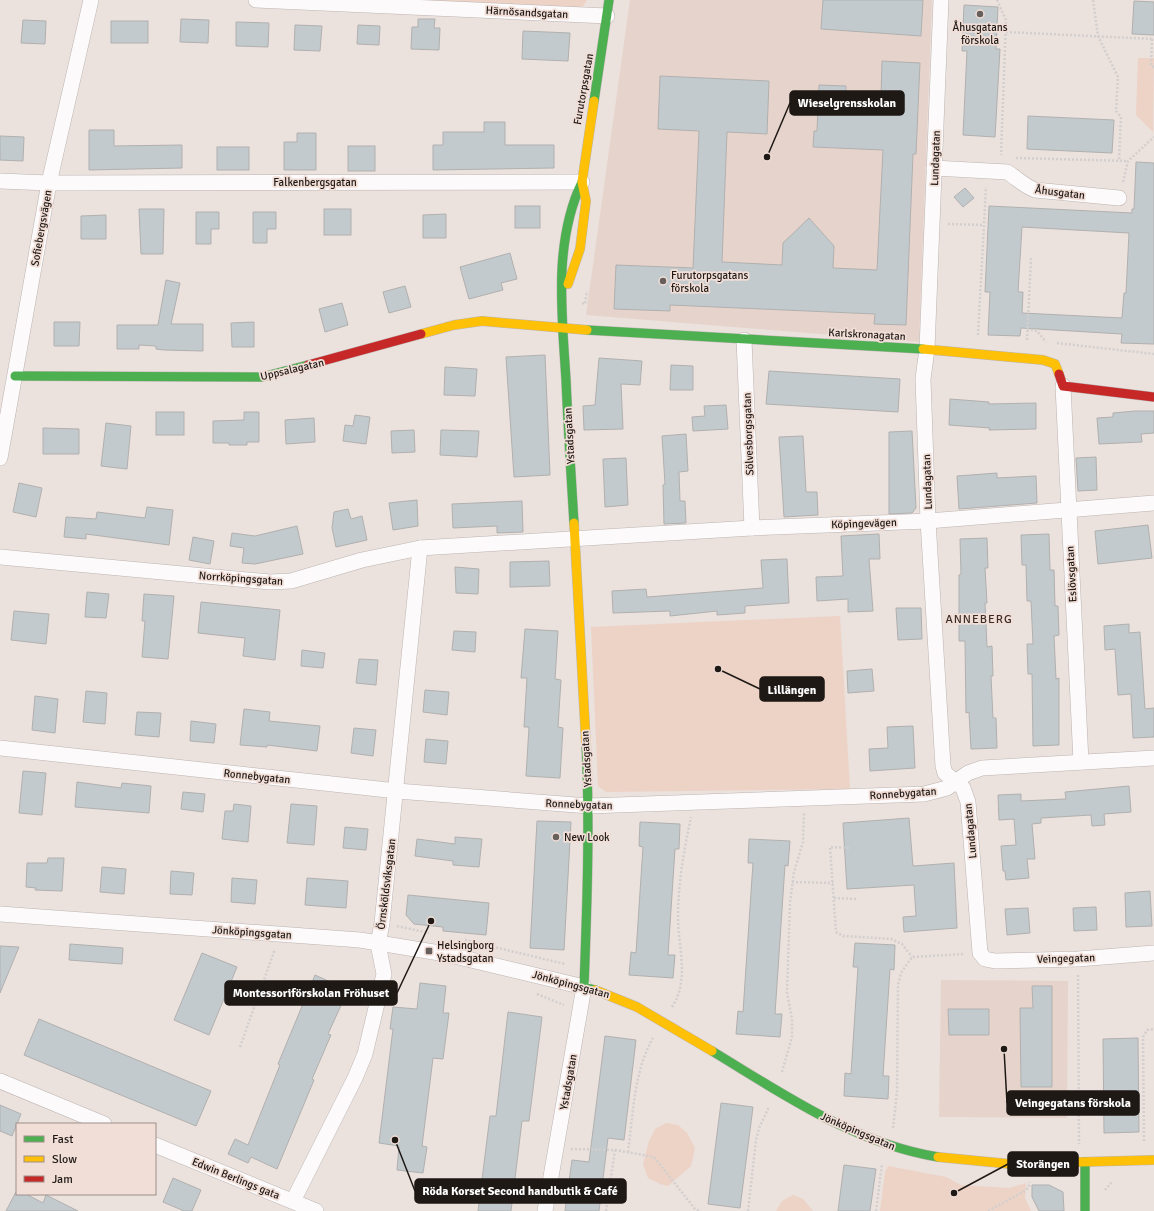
<svg xmlns="http://www.w3.org/2000/svg" width="1154" height="1211" font-family="Signika,sans-serif">
<rect width="100%" height="100%" fill="#ebe1dd"/>
<g fill="#e6d4cc">
<polygon points="630,0 932,0 919,342 586,315"/>
<polygon points="941,980 1068,981 1067,1118 939,1117"/>
</g>
<g fill="#edd2c6">
<polygon points="395,0 587,0 583,6 577,7"/>
<polygon points="1138,58 1154,58 1153,132 1136,115"/>
<polygon points="840,616 850,789 606,792 598,786 591,627"/>
<polygon points="666,1123 678,1125 687,1133 695,1148 691,1166 668,1186 660,1184 648,1178 643,1164 649,1141 655,1129"/>
<polygon points="888,1166 946,1177 961,1185 1009,1188 1026,1183 1025,1198 1031,1211 880,1211 885,1172"/>
<polygon points="793,1195 803,1199 813,1211 776,1211 782,1201"/>
</g>
<g fill="#c2cace" stroke="#b1b0af" fill-rule="evenodd">
<polygon points="823,0 923,0 921,36 821,29"/>
<polygon points="1134,1 1154,2 1154,35 1132,34"/>
<polygon points="964,5 998,7 996,49 1000,49 995,137 963,135 967,51 962,51"/>
<polygon points="181,19 209,20 208,43 180,42"/>
<polygon points="418,19 435,19 434,28 440,28 439,50 411,49 412,27 418,27"/>
<polygon points="23,20 46,21 45,44 21,43"/>
<rect x="111" y="21" width="37" height="22"/>
<polygon points="236,22 269,23 268,47 236,46"/>
<polygon points="295,25 322,26 320,51 294,50"/>
<polygon points="358,25 380,26 379,45 357,44"/>
<polygon points="523,31 570,33 568,61 522,59"/>
<polygon points="882,61 920,63 916,154 913,154 906,325 874,324 875,314 670,305 670,311 614,309 616,265 693,268 699,131 658,129 660,76 769,81 767,134 727,132 722,262 782,265 783,243 809,218 834,246 833,268 877,270 883,150 813,147 814,131 817,131 819,85 846,86 846,95 881,96"/>
<polygon points="1028,116 1114,120 1112,153 1027,149"/>
<polygon points="484,122 505,122 505,145 554,145 554,168 433,170 433,145 443,145 443,132 484,132"/>
<polygon points="89,130 114,130 114,146 182,145 182,168 89,170"/>
<polygon points="297,133 316,133 316,170 284,170 284,142 297,142"/>
<polygon points="0,136 24,137 23,161 0,160"/>
<rect x="348" y="146" width="27" height="25"/>
<rect x="217" y="147" width="32" height="23"/>
<path d="M1136,162L1154,163V344L1121,343L1122,334L1021,328L1020,336L988,335L990,292H985L989,206L1132,213V209H1134ZM1022,227L1129,233L1126,293H1124L1122,318L1022,313L1023,292H1018Z"/>
<polygon points="965,188 974,198 963,207 954,197"/>
<rect x="515" y="206" width="25" height="22"/>
<polygon points="139,209 164,209 163,254 141,254"/>
<rect x="324" y="209" width="27" height="26"/>
<polygon points="196,212 219,212 219,229 211,229 211,244 196,244"/>
<polygon points="253,212 276,212 276,229 267,229 267,243 253,243"/>
<polygon points="446,214 446,238 423,238 423,215"/>
<polygon points="106,215 106,239 81,239 81,216"/>
<polygon points="510,253 517,279 501,283 503,290 469,299 460,267"/>
<polygon points="166,280 180,283 171,324 203,324 203,351 164,350 156,349 156,346 139,345 139,349 117,349 117,325 158,325"/>
<polygon points="405,286 411,307 389,313 383,292"/>
<polygon points="342,303 348,325 325,332 319,309"/>
<polygon points="54,322 80,322 79,346 54,346"/>
<polygon points="254,322 254,347 232,347 231,323"/>
<polygon points="545,355 550,475 514,477 506,357"/>
<polygon points="599,358 642,361 640,385 621,384 623,429 584,430 583,406 595,405"/>
<polygon points="671,365 693,366 693,390 670,390"/>
<polygon points="445,367 477,369 475,396 444,395"/>
<polygon points="769,371 900,379 898,412 766,404"/>
<polygon points="950,399 989,402 989,404 1036,403 1036,429 989,430 990,428 949,425"/>
<polygon points="726,405 728,429 693,431 692,417 705,416 704,406"/>
<polygon points="1135,411 1154,411 1154,433 1141,434 1142,442 1099,444 1097,418 1113,417 1113,413"/>
<rect x="156" y="412" width="28" height="23"/>
<polygon points="244,412 259,412 259,442 247,442 247,445 229,445 229,443 213,443 213,421 244,420"/>
<polygon points="355,415 370,417 366,444 343,441 345,425 353,426"/>
<polygon points="314,418 315,442 286,444 285,420"/>
<polygon points="106,423 131,426 127,469 101,466"/>
<polygon points="43,428 79,429 79,454 43,454"/>
<polygon points="414,430 415,452 392,453 391,431"/>
<polygon points="441,430 479,431 477,457 440,455"/>
<polygon points="912,431 916,508 912,513 889,514 889,432"/>
<polygon points="686,434 688,471 679,472 680,501 685,501 686,523 664,524 663,485 665,484 662,436"/>
<polygon points="803,436 806,492 817,492 818,515 784,517 779,437"/>
<polygon points="1096,457 1097,490 1078,491 1076,458"/>
<polygon points="626,458 628,505 605,507 603,459"/>
<polygon points="997,473 997,478 1036,476 1037,503 959,509 957,476"/>
<polygon points="19,483 42,488 36,517 13,512"/>
<polygon points="417,500 418,526 393,530 389,503"/>
<polygon points="522,501 523,532 497,533 497,526 453,528 452,504"/>
<polygon points="147,507 173,510 169,545 86,534 86,539 64,537 66,517 96,519 97,512 145,518"/>
<polygon points="348,509 351,519 362,516 367,540 336,547 332,528 334,512"/>
<polygon points="1148,525 1152,558 1098,564 1095,531"/>
<polygon points="297,526 303,554 255,564 242,563 244,548 230,546 232,533 255,536"/>
<polygon points="879,534 880,559 869,559 873,611 848,612 848,599 817,601 816,577 843,576 841,536"/>
<polygon points="1049,534 1050,570 1054,570 1055,606 1058,606 1059,635 1054,636 1056,679 1059,678 1059,745 1033,746 1032,674 1028,674 1027,644 1033,644 1031,601 1027,601 1026,565 1022,565 1021,535"/>
<polygon points="193,537 214,541 210,564 189,560"/>
<polygon points="987,538 988,568 985,568 987,603 985,603 987,647 992,646 993,676 991,676 993,718 996,718 997,748 971,749 969,712 966,713 965,641 959,641 959,575 961,574 960,539"/>
<polygon points="787,559 789,603 745,606 745,613 717,615 717,611 670,616 670,611 613,613 612,591 646,589 647,597 763,588 761,560"/>
<polygon points="549,561 550,586 510,587 510,562"/>
<polygon points="455,567 479,569 478,594 456,593"/>
<polygon points="87,592 109,594 106,618 85,617"/>
<polygon points="144,594 174,596 168,659 142,657 145,621 142,621"/>
<polygon points="201,602 280,610 275,660 243,656 245,638 198,633"/>
<polygon points="896,608 921,608 922,639 898,640"/>
<polygon points="14,611 49,614 46,644 11,640"/>
<polygon points="1129,624 1129,633 1140,632 1145,709 1154,708 1154,737 1133,738 1131,694 1118,695 1115,649 1105,650 1104,626"/>
<polygon points="525,629 558,631 555,679 561,680 558,727 563,728 560,778 526,776 529,727 524,727 527,678 521,678"/>
<polygon points="454,631 476,632 475,652 452,650"/>
<polygon points="302,650 325,653 323,668 301,666"/>
<polygon points="359,659 378,660 376,685 356,683"/>
<polygon points="872,669 874,691 848,693 847,671"/>
<polygon points="425,690 449,692 447,715 423,712"/>
<polygon points="86,691 107,693 105,724 83,722"/>
<polygon points="35,696 58,699 55,733 32,730"/>
<polygon points="244,709 270,712 269,721 320,726 317,751 267,745 267,747 240,745"/>
<polygon points="137,712 161,713 159,737 135,735"/>
<polygon points="191,721 216,724 214,743 190,741"/>
<polygon points="913,726 915,768 870,771 869,749 888,748 887,727"/>
<polygon points="354,728 376,730 373,756 351,753"/>
<polygon points="426,739 448,741 446,764 424,762"/>
<polygon points="23,771 46,773 42,815 19,813"/>
<polygon points="77,782 121,788 122,783 151,786 149,813 75,807"/>
<polygon points="1129,786 1131,812 1104,814 1105,825 1092,826 1091,815 1041,818 1041,823 1032,824 1035,859 1027,859 1029,878 1006,880 1005,871 1003,871 1001,846 1016,845 1014,819 999,820 998,795 1021,794 1021,801 1066,799 1065,792"/>
<polygon points="183,792 205,794 203,812 181,809"/>
<polygon points="234,804 251,806 248,842 222,839 225,811 233,811"/>
<polygon points="291,804 317,806 314,845 287,843"/>
<polygon points="909,818 913,866 954,863 957,928 904,932 903,917 916,916 914,885 847,889 843,823"/>
<polygon points="537,821 571,822 564,950 530,948"/>
<polygon points="640,822 680,824 679,849 675,849 668,955 675,955 673,978 629,975 631,952 636,953 643,847 639,846"/>
<polygon points="345,827 368,829 366,850 343,848"/>
<polygon points="455,837 482,839 479,867 453,865 453,861 415,856 417,839 455,844"/>
<polygon points="749,839 790,841 788,866 785,865 775,1014 782,1014 780,1037 736,1034 738,1011 743,1012 753,863 748,863"/>
<polygon points="48,858 64,858 62,891 35,890 36,888 26,887 27,863 47,863"/>
<polygon points="102,867 126,869 124,894 100,892"/>
<polygon points="171,871 194,873 192,895 170,894"/>
<polygon points="232,878 257,880 255,904 231,902"/>
<polygon points="307,878 348,881 346,908 305,905"/>
<polygon points="1150,891 1152,926 1126,927 1125,893"/>
<polygon points="408,895 489,903 486,935 443,931 443,927 414,924 406,915"/>
<polygon points="1096,907 1097,930 1074,931 1073,908"/>
<polygon points="1028,908 1030,933 1007,935 1005,909"/>
<polygon points="855,943 895,945 894,970 890,969 883,1076 889,1076 888,1099 844,1096 845,1073 851,1074 858,967 853,967"/>
<polygon points="70,944 123,948 122,964 69,960"/>
<polygon points="0,946 19,947 0,993"/>
<polygon points="202,953 237,967 209,1035 174,1020"/>
<polygon points="315,975 348,990 328,1034 331,1035 312,1079 314,1080 277,1169 251,1157 248,1163 228,1154 235,1139 248,1145 280,1065 278,1064"/>
<polygon points="420,983 446,986 443,1013 449,1013 443,1059 433,1058 422,1146 427,1147 423,1173 397,1170 399,1146 379,1143 393,1029 390,1029 393,1007 417,1009"/>
<polygon points="1032,986 1052,986 1052,1087 1021,1087 1020,1008 1033,1008"/>
<polygon points="948,1009 989,1009 989,1035 949,1035"/>
<polygon points="508,1012 542,1017 529,1121 522,1121 511,1211 478,1211 490,1116 496,1116"/>
<polygon points="39,1019 211,1091 196,1126 24,1055"/>
<polygon points="605,1036 636,1040 624,1140 608,1138 599,1211 565,1211 572,1160 589,1162"/>
<polygon points="1138,1038 1139,1132 1104,1133 1103,1039"/>
<polygon points="721,1103 753,1107 740,1208 708,1204"/>
<polygon points="0,1105 21,1114 12,1136 0,1131"/>
<polygon points="844,1165 876,1169 870,1211 838,1211"/>
<polygon points="173,1178 201,1190 192,1211 184,1211 163,1202"/>
<polygon points="1032,1185 1049,1185 1063,1192 1064,1211 1039,1211 1032,1197"/>
<polygon points="17,1190 17,1194 26,1194 43,1203 46,1195 78,1211 6,1211"/>
</g>
<g fill="none" stroke-linecap="round" stroke-linejoin="round">
<g stroke="#bcb4b2" stroke-width="16">
<g id="street">
<polyline points="256,0 607,16"/>
<polyline points="941,0 927,349 923,379 928,521 943,766 945,773 963,788 968,802 980,953 985,959 995,961 1078,959 1154,953"/>
<path d="M934,168L1007,172C1017,178 1024,186 1035,190L1119,198"/>
<polyline points="0,181 49,183 582,182"/>
<polyline points="744,340 752,528"/>
<polyline points="1063,386 1081,762"/>
<polyline points="0,458 49,183 91,0"/>
<polyline points="0,557 270,582 291,581 362,560 420,548 752,528 928,521 1154,503"/>
<polyline points="0,748 397,791 589,806 924,794 947,788 968,773 982,768 1154,758"/>
<polyline points="0,914 360,940 446,954 584,987 545,1211"/>
<polyline points="0,1081 104,1124"/>
<polyline points="155,1145 316,1211"/>
<polyline points="293,1201 355,1078 365,1054 384,974 378,944 382,923 420,548"/>
</g>
</g>
<g stroke="#bcb4b2" stroke-width="10">
<g id="fast">
<polyline points="594,101 609,0"/>
<polyline points="587,330 923,349"/>
<polyline points="15,376 262,377 308,365"/>
<path d="M574,523C571,475 568,427 566,380C562,314 553,243 582,182"/>
<path d="M586,744C590,825 587,906 584,987L595,990"/>
<path d="M712,1051C783,1094 853,1143 938,1157"/>
<polyline points="1085,1162 1085,1211"/>
</g>
</g>
<g stroke="#bcb4b2" stroke-width="10">
<g id="slow">
<polyline points="568,284 580,249 586,201 582,182 594,101"/>
<polyline points="421,334 454,325 482,321 587,330"/>
<polyline points="923,349 1043,360 1055,364 1059,374"/>
<polyline points="574,523 586,744"/>
<polyline points="595,990 637,1007 712,1051"/>
<polyline points="938,1157 1010,1164 1154,1160"/>
</g>
</g>
<g stroke="#bcb4b2" stroke-width="10">
<g id="jam">
<polyline points="308,365 421,334"/>
<polyline points="1059,374 1063,386 1154,397"/>
</g>
</g>
<g stroke="#d2cfce" stroke-width="2.5" stroke-dasharray="2 2" stroke-linecap="butt">
<polyline points="997,0 1006,20 1001,155"/>
<polyline points="1093,0 1098,36 1118,77 1116,111 1121,117 1119,161"/>
<polyline points="1006,32 1154,39"/>
<polyline points="1152,39 1151,66 1154,67"/>
<polyline points="1016,158 1128,161"/>
<polyline points="1123,182 1128,161 1154,137"/>
<polyline points="948,224 984,225"/>
<polyline points="582,303 585,304 587,291"/>
<polyline points="1027,329 1037,331 1046,342"/>
<polyline points="978,335 986,187"/>
<polyline points="1027,340 1031,258"/>
<polyline points="1057,343 1154,354"/>
<polyline points="849,848 830,847 836,932 843,936 891,939 902,944 912,957"/>
<polyline points="792,882 833,883"/>
<polyline points="834,898 858,899"/>
<polyline points="397,926 429,933"/>
<polyline points="465,940 565,964"/>
<polyline points="1078,975 1079,1144"/>
<polyline points="537,994 564,1005"/>
<path d="M672,1007C690,980 678,947 678,917C678,884 684,850 691,817"/>
<polyline points="240,1047 275,949"/>
<polyline points="782,1072 792,1037 792,1019 787,993 790,902 794,872 803,842 804,813"/>
<polyline points="893,1128 897,1092 898,985 901,973 912,957 965,954"/>
<polyline points="1144,1141 1143,1037 1147,1030 1154,1029"/>
<polyline points="571,1149 615,1150 654,1157 695,1209 700,1211"/>
<path d="M628,1152C633,1116 634,1070 653,1038"/>
<polyline points="1105,1190 1112,1182"/>
<polyline points="606,1211 615,1150"/>
<polyline points="748,1211 756,1140 759,1128 769,1107"/>
<polyline points="876,1211 882,1164"/>
<polyline points="988,1211 1025,1191 1029,1187 1029,1182"/>
</g>
<use href="#street" stroke="#fcfafa" stroke-width="15"/>
<use href="#fast" stroke="#4caf50" stroke-width="9"/>
<use href="#slow" stroke="#ffc107" stroke-width="9"/>
<use href="#jam" stroke="#c62828" stroke-width="9"/>
</g>
<g fill="#665f5c" stroke="#f1ded7" stroke-width="1.5">
<circle cx="980" cy="14" r="4"/>
<circle cx="663" cy="281" r="4"/>
<circle cx="556" cy="837" r="4"/>
<rect x="425" y="947" width="8" height="8" rx="2"/>
</g>
<g text-anchor="middle" stroke-width="3.5" stroke-linejoin="round" paint-order="stroke">
<g font-size="11" fill="#1f1916" stroke="#f1ded7">
<text transform="translate(527 12) rotate(3)" y="4">Härnösandsgatan</text>
<text transform="translate(583 89) rotate(-80)" y="4">Furutorpsgatan</text>
<text transform="translate(935 158) rotate(-88)" y="4">Lundagatan</text>
<text x="315" y="186">Falkenbergsgatan</text>
<text transform="translate(1060 192) rotate(7)" y="4">Åhusgatan</text>
<text transform="translate(41 228) rotate(-80)" y="4">Sofiebergsvägen</text>
<text transform="translate(867 334) rotate(3)" y="4">Karlskronagatan</text>
<text transform="translate(292 369) rotate(-13)" y="4">Uppsalagatan</text>
<text transform="translate(748 434) rotate(-92)" y="4">Sölvesborgsgatan</text>
<text transform="translate(569 436) rotate(-93)" y="4">Ystadsgatan</text>
<text transform="translate(927 482) rotate(-92)" y="4">Lundagatan</text>
<text transform="translate(864 523) rotate(-2)" y="4">Köpingevägen</text>
<text transform="translate(1071 574) rotate(-93)" y="4">Eslövsgatan</text>
<text transform="translate(241 578) rotate(4)" y="4">Norrköpingsgatan</text>
<text transform="translate(586 759) rotate(-93)" y="4">Ystadsgatan</text>
<text transform="translate(257 776) rotate(6)" y="4">Ronnebygatan</text>
<text transform="translate(903 793) rotate(-4)" y="4">Ronnebygatan</text>
<text transform="translate(579 804) rotate(2)" y="4">Ronnebygatan</text>
<text transform="translate(970 831) rotate(-95)" y="4">Lundagatan</text>
<text transform="translate(386 884) rotate(-83)" y="4">Örnsköldsviksgatan</text>
<text transform="translate(252 932) rotate(4)" y="4">Jönköpingsgatan</text>
<text transform="translate(1066 958) rotate(-2)" y="4">Veingegatan</text>
<text transform="translate(571 984) rotate(15)" y="4">Jönköpingsgatan</text>
<text transform="translate(568 1082) rotate(-80)" y="4">Ystadsgatan</text>
<text transform="translate(858 1131) rotate(23)" y="4">Jönköpingsgatan</text>
<text transform="translate(236 1178) rotate(22)" y="4">Edwin Berlings gata</text>
</g>
<g font-size="11" fill="#1f1916" stroke="#f1ded7" text-anchor="start">
<text x="980" y="31" text-anchor="middle">Åhusgatans<tspan x="980" dy="13">förskola</tspan></text>
<text x="671" y="279">Furutorpsgatans<tspan x="671" dy="13">förskola</tspan></text>
<text x="564" y="841">New Look</text>
<text x="437" y="949">Helsingborg<tspan x="437" dy="13">Ystadsgatan</tspan></text>
</g>
<g font-size="12" letter-spacing="1" fill="#3a2d27" stroke="#f1ded7">
<text x="979" y="623">ANNEBERG</text>
</g>
</g>
<path fill="none" stroke="#1f1916" stroke-width="1.5" d="M767 157L790 103M718 669L760 689M431 921L397 993M1004 1049L1007 1103M954 1193L1008 1164M395 1140L415 1191"/>
<g fill="#1f1916" stroke="#f1ded7" stroke-width="1.5">
<circle cx="767" cy="157" r="4"/>
<circle cx="718" cy="669" r="4"/>
<circle cx="431" cy="921" r="4"/>
<circle cx="1004" cy="1049" r="4"/>
<circle cx="954" cy="1193" r="4"/>
<circle cx="395" cy="1140" r="4"/>
</g>
<g fill="#1f1916" stroke="#1f1916" stroke-width="1.5">
<rect x="790" y="91" width="114" height="24" rx="4"/>
<rect x="760" y="677" width="64" height="24" rx="4"/>
<rect x="225" y="981" width="172" height="24" rx="4"/>
<rect x="1007" y="1091" width="132" height="24" rx="4"/>
<rect x="1008" y="1152" width="70" height="24" rx="4"/>
<rect x="415" y="1179" width="211" height="24" rx="4"/>
</g>
<g font-size="12" text-anchor="middle" font-weight="bold" fill="#fff">
<text x="847" y="107">Wieselgrensskolan</text>
<text x="792" y="694">Lillängen</text>
<text x="311" y="997">Montessoriförskolan Fröhuset</text>
<text x="1073" y="1107">Veingegatans förskola</text>
<text x="1043" y="1168">Storängen</text>
<text x="520" y="1195">Röda Korset Second handbutik &amp; Café</text>
</g>
<rect x="16" y="1123" width="140" height="72" fill="#f1ded7" stroke="#9d8f8a"/>
<rect x="24" y="1136" width="20" height="6" fill="#4caf50" stroke="#9d8f8a"/>
<text x="52" y="1143" font-size="12" fill="#1f1916">Fast</text>
<rect x="24" y="1156" width="20" height="6" fill="#ffc107" stroke="#9d8f8a"/>
<text x="52" y="1163" font-size="12" fill="#1f1916">Slow</text>
<rect x="24" y="1176" width="20" height="6" fill="#c62828" stroke="#9d8f8a"/>
<text x="52" y="1183" font-size="12" fill="#1f1916">Jam</text>
</svg>
